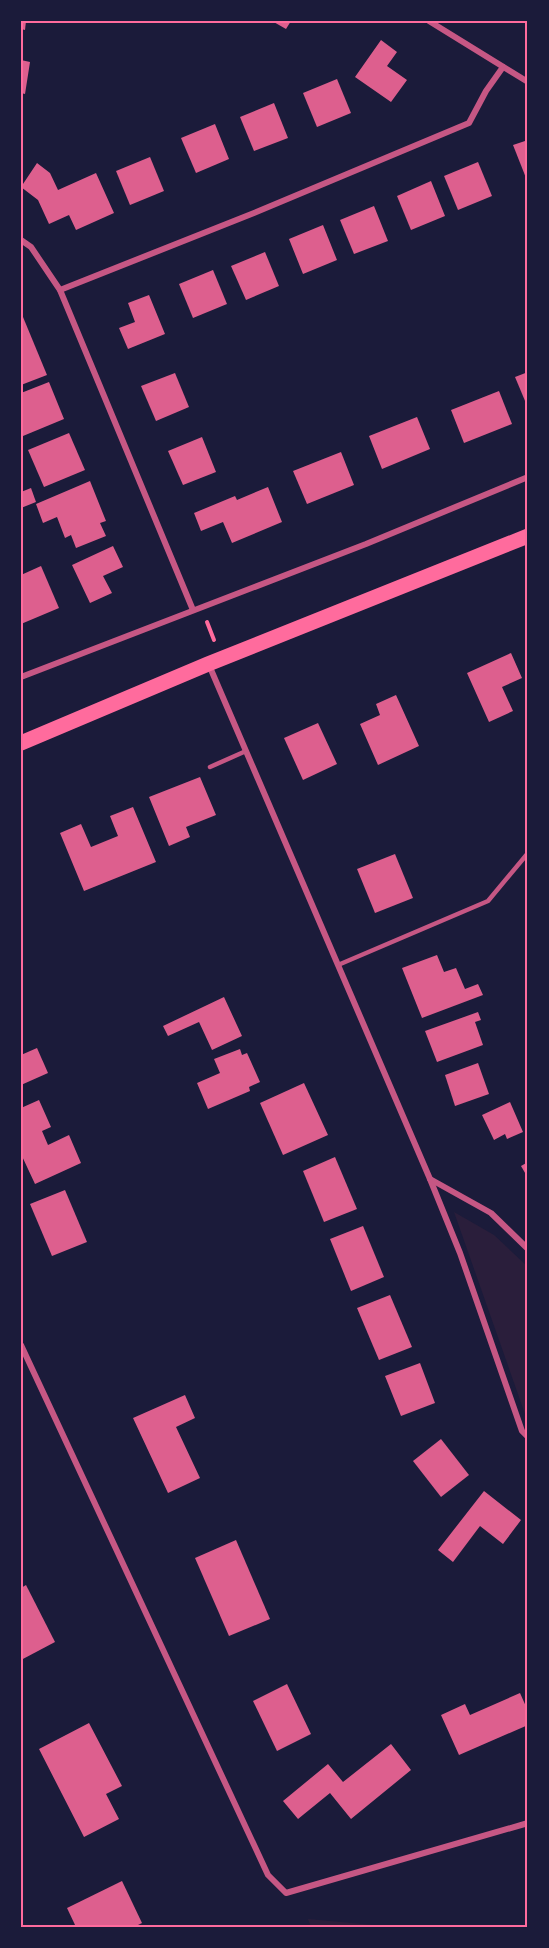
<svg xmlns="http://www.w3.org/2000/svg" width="549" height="1948" font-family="Barlow,sans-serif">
<rect width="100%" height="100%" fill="#1b1b3a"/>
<g fill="#2a1e3b">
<polygon points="454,1212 494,1235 528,1267 528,1416 525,1414"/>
<polygon points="308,1919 396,1927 311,1927"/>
</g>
<g fill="#dd5f8e">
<polygon points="21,21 26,21 25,30 21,29"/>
<polygon points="272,21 291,21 286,29"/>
<polygon points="381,40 397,52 387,66 407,80 391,102 355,77"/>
<polygon points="21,60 30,62 25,94 21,93"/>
<polygon points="337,79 351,113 317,127 303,93"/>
<polygon points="274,103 288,138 254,151 240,117"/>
<polygon points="215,124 229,159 196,173 181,138"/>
<polygon points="528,140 528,183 513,145"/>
<polygon points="150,157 164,191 130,205 116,171"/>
<polygon points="478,162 492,196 458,210 444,176"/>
<polygon points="37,163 50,173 58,190 96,173 114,213 76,230 69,215 49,224 38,200 21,187"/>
<polygon points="431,181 445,216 411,230 397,196"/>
<polygon points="374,206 388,241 354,254 340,220"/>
<polygon points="323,225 337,260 303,274 289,239"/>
<polygon points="265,252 279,286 246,300 231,266"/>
<polygon points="213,270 227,304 193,318 179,284"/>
<polygon points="149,295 165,334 128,349 119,328 135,322 128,303"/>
<polygon points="23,317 47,375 21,385 21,318"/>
<polygon points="528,372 528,408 515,377"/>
<polygon points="175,373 189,407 156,421 141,386"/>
<polygon points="49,382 64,419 23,436 21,393"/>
<polygon points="499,391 512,424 464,443 451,410"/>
<polygon points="417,417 430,449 382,469 369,436"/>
<polygon points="69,433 85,470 44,487 28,450"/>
<polygon points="202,437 216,472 183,485 168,451"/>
<polygon points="341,452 354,485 307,504 293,471"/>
<polygon points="90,481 106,521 100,523 106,536 76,548 71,535 65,538 57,517 43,523 36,504"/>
<polygon points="268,487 282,522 232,543 223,522 201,531 194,513 235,496 237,500"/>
<polygon points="31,488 36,502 21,508 21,492"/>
<polygon points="113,546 123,567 103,576 112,593 90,603 72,565"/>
<polygon points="41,566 59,608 21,624 21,575"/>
<polygon points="511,653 522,678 502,687 513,711 489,722 467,673"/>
<polygon points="396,695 419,746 378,765 360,724 380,715 376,704"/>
<polygon points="318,723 337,764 303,780 284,738"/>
<polygon points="200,777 216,815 186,827 190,837 169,846 149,797"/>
<polygon points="133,807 156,862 84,891 60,833 81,824 91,847 118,836 110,816"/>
<polygon points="395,854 413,898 375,913 357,869"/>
<polygon points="437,955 444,972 456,968 465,989 478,984 483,995 422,1018 402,968"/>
<polygon points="224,997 242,1036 212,1050 199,1022 168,1036 163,1026"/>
<polygon points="478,1012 481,1020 475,1022 483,1045 437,1062 425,1031"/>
<polygon points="37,1048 48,1073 21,1085 21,1055"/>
<polygon points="240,1049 242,1055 247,1053 260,1082 249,1087 250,1091 208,1109 197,1083 220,1073 214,1059"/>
<polygon points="478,1063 489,1094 455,1106 445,1075"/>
<polygon points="304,1083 328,1135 283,1155 260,1103"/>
<polygon points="39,1100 51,1127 42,1131 48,1145 69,1135 81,1163 35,1184 21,1154 21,1108"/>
<polygon points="510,1102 523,1132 507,1139 505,1134 494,1140 482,1115"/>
<polygon points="335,1157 357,1209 324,1222 303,1171"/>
<polygon points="528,1162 528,1178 521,1166"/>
<polygon points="65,1190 87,1242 52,1256 30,1204"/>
<polygon points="363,1226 384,1277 351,1291 330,1239"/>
<polygon points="390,1295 412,1347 379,1360 357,1308"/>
<polygon points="420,1363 435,1403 401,1416 385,1376"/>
<polygon points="185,1395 195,1418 176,1427 200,1478 168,1493 133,1418"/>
<polygon points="441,1439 469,1475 441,1497 413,1461"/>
<polygon points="484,1491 521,1520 503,1544 480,1526 453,1562 438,1550"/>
<polygon points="236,1540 270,1619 229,1636 195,1558"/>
<polygon points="26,1585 55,1642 21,1660 21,1588"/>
<polygon points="287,1684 311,1734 277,1751 253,1701"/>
<polygon points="520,1693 528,1711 528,1725 459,1755 441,1715 465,1704 470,1715"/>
<polygon points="89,1723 122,1786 106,1794 119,1819 84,1837 39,1749"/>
<polygon points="391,1744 411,1770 351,1819 330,1793 298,1819 283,1801 328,1764 343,1782"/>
<polygon points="122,1881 142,1923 134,1927 76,1927 67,1908"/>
</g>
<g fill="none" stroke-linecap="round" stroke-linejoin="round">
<polyline stroke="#ff6b9d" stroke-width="4" points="207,622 214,640"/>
<g stroke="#c65784" stroke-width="4.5">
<polyline points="210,767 246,751"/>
<polyline points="338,965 488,901 528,853"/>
</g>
<g stroke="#c65784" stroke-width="6">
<polyline points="429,21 528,82"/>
<polyline points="21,240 31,247 60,290 193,610"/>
<polyline points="60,290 254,213 469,123 486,91 503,67"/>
<polyline points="209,665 430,1179 460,1253 522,1431 528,1437"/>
<polyline points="21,677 366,544 528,477"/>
<polyline points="430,1179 491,1213 528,1249"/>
<polyline points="21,1345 268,1875 286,1893 528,1823"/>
</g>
<polyline stroke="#ff6b9d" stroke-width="15" points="21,743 208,664 528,536"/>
</g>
<rect width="549" height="1948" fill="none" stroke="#1b1b3a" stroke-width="45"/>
<rect x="22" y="22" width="504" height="1904" fill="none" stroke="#ff6b9d" stroke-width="2"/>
</svg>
